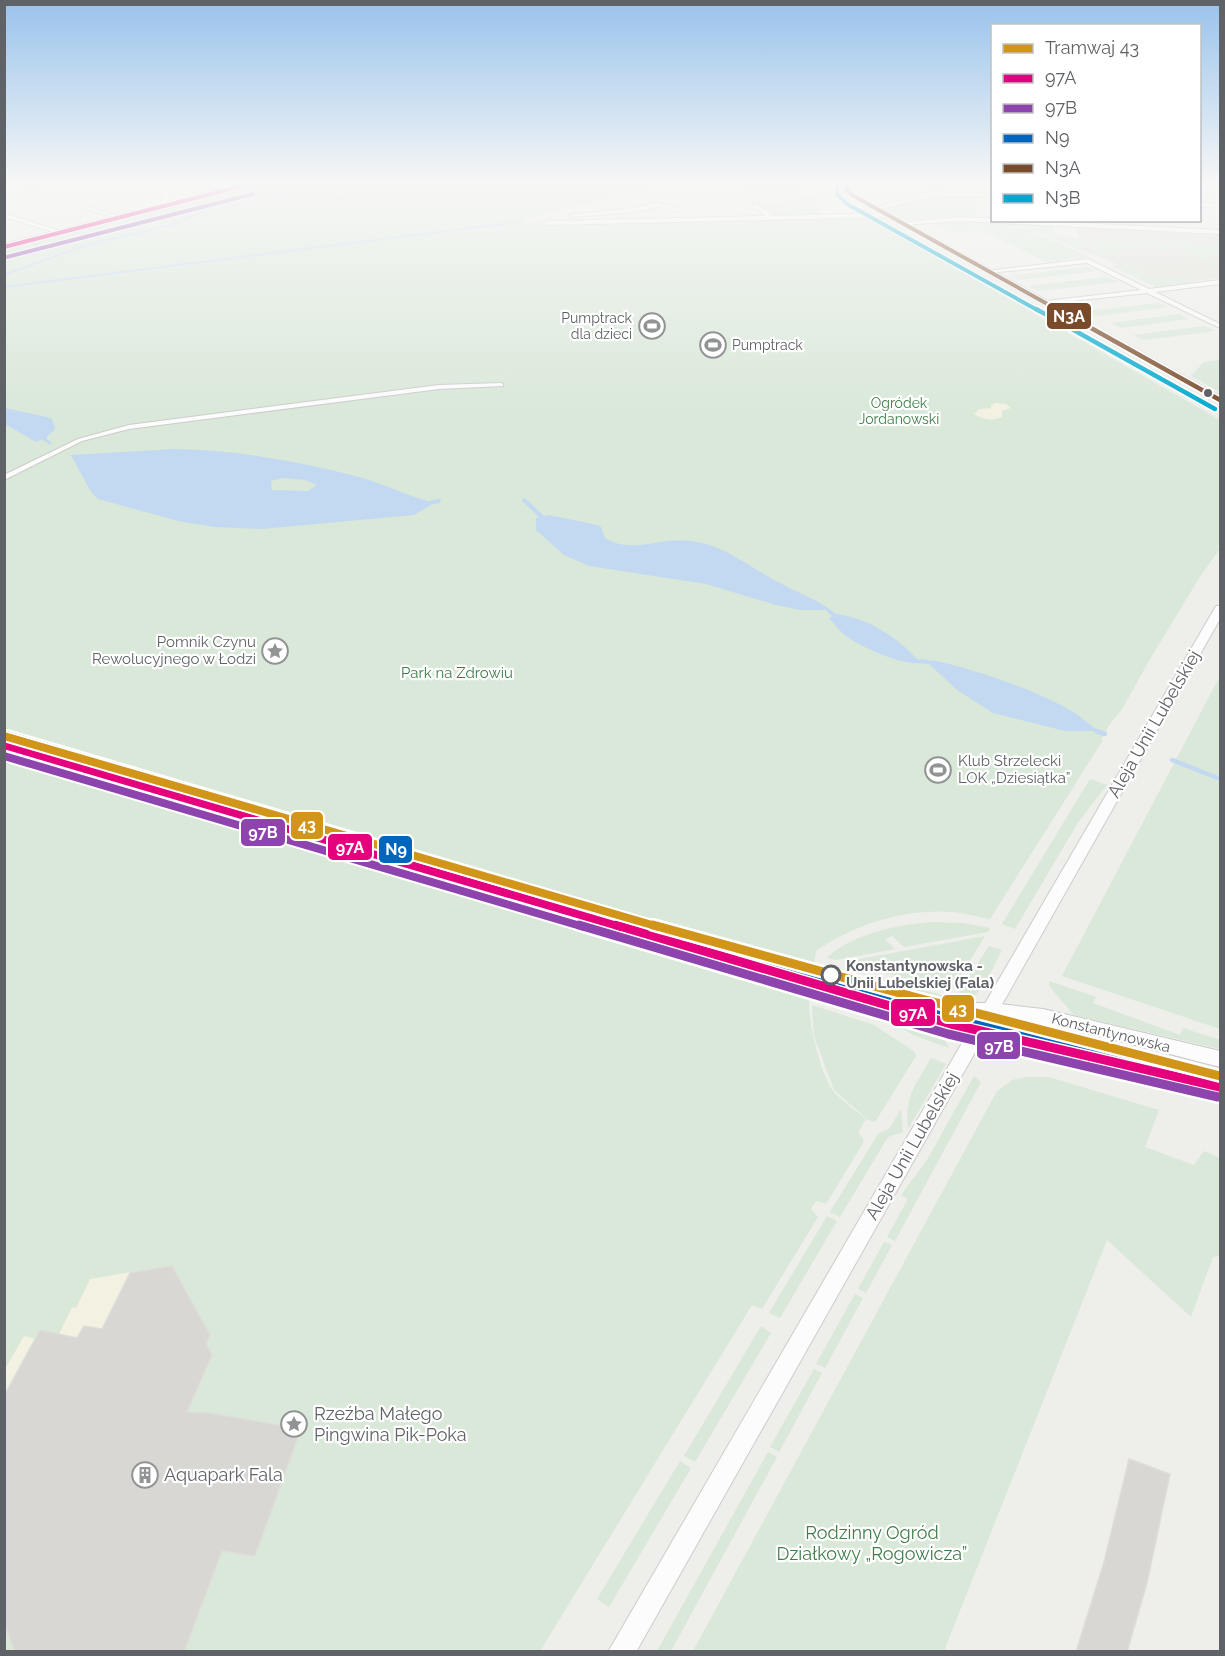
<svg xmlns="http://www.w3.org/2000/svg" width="1225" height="1656" font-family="Raleway,sans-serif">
<rect width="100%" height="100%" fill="#eeeeea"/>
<polygon fill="#deddda" points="1076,227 1220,234 1220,243 1078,235"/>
<polygon fill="#e1e0da" points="1078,235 1220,243 1220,278 1154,285 1113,266 1116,264 1081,249"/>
<g fill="#d9e8d9">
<path d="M258,184L664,185L521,220L524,223L616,224L715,220L742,225L744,221L866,217L1220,420V542L1217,548L1220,549L1201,575L1150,659L1121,711L1112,721L1101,739L1103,740L990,919C978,917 965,913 953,912C907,908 853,924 816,951L814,965L881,984L878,992L813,974L810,991L872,1009L870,1012L810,995C805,1014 821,1077 834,1092C843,1102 856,1111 866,1119L858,1133L863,1138V1143L826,1204L816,1201L811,1209L818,1217L762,1309L752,1305L540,1651H5L4,250Z"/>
<path d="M763,184H799L810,186H804L776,195C771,194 760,189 750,194L768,200L742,195L750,190L737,191L754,186L763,187L758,185Z"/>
<polygon points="968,195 974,197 977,217 944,216 909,222 885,209 933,196"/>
<polygon points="814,197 821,216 775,216 768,210 745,203 753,200 765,204"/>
<polygon points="957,221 1018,224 1040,234 1028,232 1043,236 1094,259 1085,257 1046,262 988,233 976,230 951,233 935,224"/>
<polygon points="1021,224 1053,226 1055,234 1068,235 1059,236 1079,239 1081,250 1098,258"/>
<polygon points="1080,236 1158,240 1180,249 1164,251 1138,239 1083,245"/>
<polygon points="1164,240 1220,243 1220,258 1213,255 1205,256 1218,263 1209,264"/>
<polygon points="1137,241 1153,248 1103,253 1087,246"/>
<polygon points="1078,263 1098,271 1019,280 1010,276 1085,267"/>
<polygon points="1131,264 1151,267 1136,269 1151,277 1178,274 1197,283 1157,288 1112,266"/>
<polygon points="1098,273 1119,282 1038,291 1028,286 1104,277"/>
<polygon points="1158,303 1167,307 1089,317 1080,312"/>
<polygon points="1179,314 1189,319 1121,328 1111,323"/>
<polygon points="1205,326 1216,331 1144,340 1133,335"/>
<polygon points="1220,357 1220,392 1191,376 1204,362 1219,360"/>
<polygon points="1220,676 1220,1029 1062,976"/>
<polygon points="1090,779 1107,785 1079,821 1015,929 1002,924"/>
<path d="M933,922L964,923L990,928L988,932L904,947L892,936L885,939L895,949L836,960L827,958C850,934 901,924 933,922Z"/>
<polygon points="985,936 953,988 949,990 844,962"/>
<path d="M989,946L1002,950C995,964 988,980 978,992C961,1012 925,995 905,990L909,986L945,996L958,994Z"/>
<polygon points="1049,981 1096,997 1093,1003 1180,1035 1183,1028 1220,1040 1220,1049 1074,1015 1049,986"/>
<polygon points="812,1005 874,1025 915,1052 916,1056 875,1122 868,1120 834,1090 814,1036"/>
<path d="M894,1016C914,1022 940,1026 949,1048L913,1035L895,1023Z"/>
<path d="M931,1058L946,1064L908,1129C905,1095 915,1086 931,1058Z"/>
<polygon points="974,1076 981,1082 895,1241 887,1237 908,1199 901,1195 927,1160"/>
<polygon points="1027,1077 1049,1077 1159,1110 1145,1147 1194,1165 1204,1151 1220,1158 1220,1256 1213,1257 1191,1317 1107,1240 944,1651 693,1651 997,1091 1012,1080"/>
<polygon points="1149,1081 1220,1095 1220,1101 1150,1084"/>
<polygon points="901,1109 903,1132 888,1137 840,1217 830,1212 878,1134 890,1128"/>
<polygon points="827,1216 837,1221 780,1318 769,1313"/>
<polygon points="884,1242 892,1245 866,1293 858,1289"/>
<polygon points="855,1294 863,1298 825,1368 816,1364"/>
<polygon points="761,1326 771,1333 695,1462 684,1456"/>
<polygon points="814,1369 822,1373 779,1452 770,1447"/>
<polygon points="768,1452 777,1457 671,1651 657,1651"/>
<polygon points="680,1461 691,1468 609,1607 597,1599"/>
</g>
<g fill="#f3f1e2">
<path d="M996,403L1006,404L1011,408L1002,411V417C993,421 982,420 974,414L979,409L991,408V405Z"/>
<polygon points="131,1272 102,1329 84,1326 77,1338 59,1334 72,1307 76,1308 90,1279"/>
<polygon points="24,1336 36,1339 5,1396 5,1369"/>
</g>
<g fill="#c3d9f2" fill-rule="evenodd">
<polygon points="5,408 47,417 52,419 55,429 46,438 36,442 5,424"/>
<path d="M174,449C236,450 299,461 359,477C383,483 404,495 428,501L431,505L414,515L262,529L216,527L182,522L98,499L91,492L71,455ZM283,478L305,480L317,485L308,491L272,490L271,481Z"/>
<path d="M549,515L597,525L601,527L605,538C633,555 660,536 691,541C725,545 749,567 778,582C796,592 814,598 831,610H800L776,605L706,584L589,566L564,555L536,530V518Z"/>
<path d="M836,614C871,619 898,638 921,663C904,666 863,648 849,638C841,633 835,625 829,618Z"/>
<path d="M932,660C974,669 1030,688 1068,709C1079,715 1088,723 1098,731H1065L993,713L957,690L928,663Z"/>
</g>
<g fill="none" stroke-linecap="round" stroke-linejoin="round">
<g stroke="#c3d9f2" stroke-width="2">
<polyline points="4,275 86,245 171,225 216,206 405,184"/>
<polyline points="4,287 517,222"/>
</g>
<polyline stroke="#c3d9f2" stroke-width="3" points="44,439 50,443"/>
<g stroke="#c3d9f2" stroke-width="4">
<polyline points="524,500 542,517"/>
<polyline points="430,503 439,501"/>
<polyline points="829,611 834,615"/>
<polyline points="920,661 928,662"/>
</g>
<g stroke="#c3d9f2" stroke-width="4.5">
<polyline points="1096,731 1105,734"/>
<polyline points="1172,760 1220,779"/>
</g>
</g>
<g fill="#d8d7d4" stroke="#deddd9" stroke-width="1.5">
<polygon points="172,1266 210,1335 206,1344 212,1355 187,1412 209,1413 301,1429 255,1556 222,1551 184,1652 15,1652 4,1623 4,1396 40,1330 77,1338 84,1326 102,1329 130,1273"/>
<polygon points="1129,1459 1170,1474 1147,1583 1127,1652 1076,1652 1104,1562"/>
</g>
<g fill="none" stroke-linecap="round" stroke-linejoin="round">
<g stroke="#cbcccb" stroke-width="2">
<polygon id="pedestrian" points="501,383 503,384 503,386 439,389 129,429 82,441 4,480 4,475 78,439 129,425 439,385"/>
</g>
<g stroke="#cbcccb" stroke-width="2">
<g id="minor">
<polygon points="5,184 13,184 121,217 116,218"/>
<polygon points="82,184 87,184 84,187 119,198 116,200 78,188"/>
<polygon points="163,184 169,184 169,205 166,207 163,205"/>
<polygon points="933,192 992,193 992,196 933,196 876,210 873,208"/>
<polygon points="657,203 680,209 677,211 657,207 634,212 572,217 569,215 634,208"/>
<polygon points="1200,203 1220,204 1220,207 1200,207"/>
<polygon points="754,204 768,211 771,216 889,213 892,215 889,217 547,225 544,223 547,221 765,216 764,213 752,207"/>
<polygon points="4,213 60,231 61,232 56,233 4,217"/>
<polygon points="959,217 1220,230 1220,234 959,221 903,225 900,223"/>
<polygon points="1088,259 1149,289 1220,280 1220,284 1155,292 1220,324 1220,328 1147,293 1044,304 1043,303 1046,301 1141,290 1087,263 989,273 986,271"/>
</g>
</g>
<g stroke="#cbcccb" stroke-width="2">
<g id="tertiary">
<polygon points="845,184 851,184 849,189 854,194 1220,396 1220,403 850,196 843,189"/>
<polygon points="1216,606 1220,606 1220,619 636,1652 608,1652"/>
</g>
</g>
<g stroke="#c9caca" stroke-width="2">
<g id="secondary">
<polygon points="242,184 254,184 4,249 4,244"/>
<path d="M4,740L917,1006L925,1003H991L1043,1009L1220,1051V1067C1132,1045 1045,1017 954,1017L1220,1079V1095L951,1031L4,750Z"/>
</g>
</g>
<use href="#pedestrian" fill="#fcfcfc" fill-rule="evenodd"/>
<use href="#minor" fill="#fcfcfc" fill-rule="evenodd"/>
<use href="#tertiary" fill="#fcfcfc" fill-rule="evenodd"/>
<use href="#secondary" fill="#fcfcfc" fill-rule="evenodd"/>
<g stroke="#fff" stroke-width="6">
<polyline id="bus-1-far2" points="4,247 250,184"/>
</g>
<g stroke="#fff" stroke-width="12">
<polyline id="bus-1-far1" points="4,745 621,927"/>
</g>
<g stroke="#fff" stroke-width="14">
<polyline id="bus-1" points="616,925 951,1024 1220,1087"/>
</g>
<g stroke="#fff" stroke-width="6">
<polyline id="bus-2-far2" points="7,257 253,194"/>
</g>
<g stroke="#fff" stroke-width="12">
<polyline id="bus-2-far1" points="4,756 584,927"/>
</g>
<g stroke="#fff" stroke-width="14">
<polyline id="bus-2" points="579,925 948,1034 1218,1097"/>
</g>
<g stroke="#fff" stroke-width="12">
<polyline id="bus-3-far1" points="7,735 658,927"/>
</g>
<g stroke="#fff" stroke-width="14">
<polyline id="bus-3" points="653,925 954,1014 1220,1076"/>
</g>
<g stroke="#fff" stroke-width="6">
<polyline id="bus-4-far1" points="848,184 846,189 852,195 1060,311"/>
</g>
<g stroke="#fff" stroke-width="8">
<polyline id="bus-4" points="1057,309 1220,400"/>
</g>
<g stroke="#fff" stroke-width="6">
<polyline id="bus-5-far1" points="837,184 837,194 847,204 1039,311"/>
</g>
<g stroke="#fff" stroke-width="8">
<polyline id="bus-5" points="1036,309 1215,409"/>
</g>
<use href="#bus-1-far2" stroke="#e5007d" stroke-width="4"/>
<use href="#bus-1-far1" stroke="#e5007d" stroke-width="8"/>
<use href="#bus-1" stroke="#e5007d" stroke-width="9"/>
<use href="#bus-2-far2" stroke="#8e44ad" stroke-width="4"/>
<use href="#bus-2-far1" stroke="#8e44ad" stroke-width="8"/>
<use href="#bus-2" stroke="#8e44ad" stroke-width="9"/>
<use href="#bus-3-far1" stroke="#0065bd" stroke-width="8"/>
<use href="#bus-3" stroke="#0065bd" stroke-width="9"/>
<use href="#bus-4-far1" stroke="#7a4b2a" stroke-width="4"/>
<use href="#bus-4" stroke="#7a4b2a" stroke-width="4.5"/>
<use href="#bus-5-far1" stroke="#00a9ce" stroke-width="4"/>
<use href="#bus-5" stroke="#00a9ce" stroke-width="4.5"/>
<g stroke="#fff" stroke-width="12">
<polyline id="tram-1-far1" points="4,736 659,927"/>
</g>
<g stroke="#fff" stroke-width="14">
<polyline id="tram-1" points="653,925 914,997 1220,1076"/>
</g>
<use href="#tram-1-far1" stroke="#d1951a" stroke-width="8"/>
<use href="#tram-1" stroke="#d1951a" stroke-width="9"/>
</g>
<linearGradient id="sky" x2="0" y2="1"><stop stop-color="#99c3ec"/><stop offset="0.44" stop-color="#f7f7f6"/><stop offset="1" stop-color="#f7f7f6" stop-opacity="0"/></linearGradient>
<rect width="1225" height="416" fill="url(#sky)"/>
<defs>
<g id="stadium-ring" transform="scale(1.35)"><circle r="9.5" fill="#fff" stroke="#919394" stroke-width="1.5"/><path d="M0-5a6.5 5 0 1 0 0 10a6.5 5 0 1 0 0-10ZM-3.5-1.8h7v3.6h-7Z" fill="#919394"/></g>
<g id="sight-ring" transform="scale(1.35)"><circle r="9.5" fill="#fff" stroke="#919394" stroke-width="1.5"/><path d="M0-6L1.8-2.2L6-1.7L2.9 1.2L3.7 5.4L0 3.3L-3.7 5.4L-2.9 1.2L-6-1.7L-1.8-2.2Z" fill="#919394"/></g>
<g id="building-ring" transform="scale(1.35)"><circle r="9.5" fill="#fff" stroke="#919394" stroke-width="1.5"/><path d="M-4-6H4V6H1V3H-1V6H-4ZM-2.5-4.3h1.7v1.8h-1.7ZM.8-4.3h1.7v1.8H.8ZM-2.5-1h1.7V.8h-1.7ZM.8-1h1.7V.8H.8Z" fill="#919394"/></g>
</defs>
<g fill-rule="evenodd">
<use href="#stadium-ring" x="652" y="326"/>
<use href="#stadium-ring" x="713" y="345"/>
<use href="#sight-ring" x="275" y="651"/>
<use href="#stadium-ring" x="938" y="770"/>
<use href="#sight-ring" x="294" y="1424"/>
<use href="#building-ring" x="145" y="1475"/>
</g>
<circle fill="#5f6266" stroke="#fff" stroke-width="2" cx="1208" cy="393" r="5"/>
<circle fill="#fff" stroke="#5f6266" stroke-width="3" cx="831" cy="975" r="9"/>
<g text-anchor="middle" stroke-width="4.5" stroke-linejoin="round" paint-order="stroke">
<g font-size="14" fill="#5f6266" stroke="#fff" text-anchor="end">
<text x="632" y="323">Pumptrack<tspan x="632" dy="16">dla dzieci</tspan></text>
<text x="732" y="350" text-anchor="start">Pumptrack</text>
</g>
<g font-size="14" fill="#3e7f49" stroke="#fff">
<text x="899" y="408">Ogródek<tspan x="899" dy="16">Jordanowski</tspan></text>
</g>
<g font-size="15" fill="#5f6266" stroke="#fff" text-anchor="end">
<text x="256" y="647">Pomnik Czynu<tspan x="256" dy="17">Rewolucyjnego w Łodzi</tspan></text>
<text x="958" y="766" text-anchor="start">Klub Strzelecki<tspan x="958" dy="17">LOK „Dziesiątka”</tspan></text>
</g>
<g font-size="15" fill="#3e7f49" stroke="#fff">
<text x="457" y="678">Park na Zdrowiu</text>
</g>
<g font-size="15" font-weight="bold" fill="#5f6266" stroke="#fff" text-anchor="start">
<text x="846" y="971">Konstantynowska -<tspan x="846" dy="17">Unii Lubelskiej (Fala)</tspan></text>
</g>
<g font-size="15" fill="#5f6266" stroke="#fff">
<text transform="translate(1111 1033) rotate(14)" y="5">Konstantynowska</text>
</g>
<g font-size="18" fill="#5f6266" stroke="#fff">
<text transform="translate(1154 724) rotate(-60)" y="6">Aleja Unii Lubelskiej</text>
<text transform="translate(912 1146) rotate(-60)" y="6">Aleja Unii Lubelskiej</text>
</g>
<g font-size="18" fill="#5f6266" stroke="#fff" text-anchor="start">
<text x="314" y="1420">Rzeźba Małego<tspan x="314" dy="21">Pingwina Pik-Poka</tspan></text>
<text x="164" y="1481">Aquapark Fala</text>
</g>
<g font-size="18" fill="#3e7f49" stroke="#fff">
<text x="872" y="1539">Rodzinny Ogród<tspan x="872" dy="21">Działkowy „Rogowicza”</tspan></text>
</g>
</g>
<g stroke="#fff" stroke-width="2">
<rect x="1046" y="302" width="46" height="28" rx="6" fill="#7a4b2a"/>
<rect x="290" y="811" width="34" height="29" rx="6" fill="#d1951a"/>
<rect x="240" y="818" width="46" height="29" rx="6" fill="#8e44ad"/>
<rect x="327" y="833" width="46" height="28" rx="6" fill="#e5007d"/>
<rect x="378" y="835" width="35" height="29" rx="6" fill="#0065bd"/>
<rect x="941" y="994" width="34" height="29" rx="6" fill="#d1951a"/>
<rect x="890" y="998" width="46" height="29" rx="6" fill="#e5007d"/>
<rect x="976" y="1031" width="45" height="29" rx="6" fill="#8e44ad"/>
</g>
<g font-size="16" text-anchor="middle" font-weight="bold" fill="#fff">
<text x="1069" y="322">N3A</text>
<text x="307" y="831">43</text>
<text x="263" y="838">97B</text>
<text x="350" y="853">97A</text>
<text x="396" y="855">N9</text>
<text x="958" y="1015">43</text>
<text x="913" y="1019">97A</text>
<text x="999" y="1052">97B</text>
</g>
<rect width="1225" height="1656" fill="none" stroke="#5f6266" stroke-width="12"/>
<rect x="991" y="24" width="210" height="198" fill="#ffffff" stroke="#bfc0c2" stroke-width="1.5"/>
<rect x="1003" y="44" width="30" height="9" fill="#d1951a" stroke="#bfc0c2" stroke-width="1.5"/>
<text x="1045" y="54" font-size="18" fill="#5f6266">Tramwaj 43</text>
<rect x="1003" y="74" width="30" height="9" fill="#e5007d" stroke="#bfc0c2" stroke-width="1.5"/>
<text x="1045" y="84" font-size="18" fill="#5f6266">97A</text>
<rect x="1003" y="104" width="30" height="9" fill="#8e44ad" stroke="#bfc0c2" stroke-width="1.5"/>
<text x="1045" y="114" font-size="18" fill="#5f6266">97B</text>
<rect x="1003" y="134" width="30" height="9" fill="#0065bd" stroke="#bfc0c2" stroke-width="1.5"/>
<text x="1045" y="144" font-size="18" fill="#5f6266">N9</text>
<rect x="1003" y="164" width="30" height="9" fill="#7a4b2a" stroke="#bfc0c2" stroke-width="1.5"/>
<text x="1045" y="174" font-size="18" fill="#5f6266">N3A</text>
<rect x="1003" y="194" width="30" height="9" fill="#00a9ce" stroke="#bfc0c2" stroke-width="1.5"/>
<text x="1045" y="204" font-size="18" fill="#5f6266">N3B</text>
</svg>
